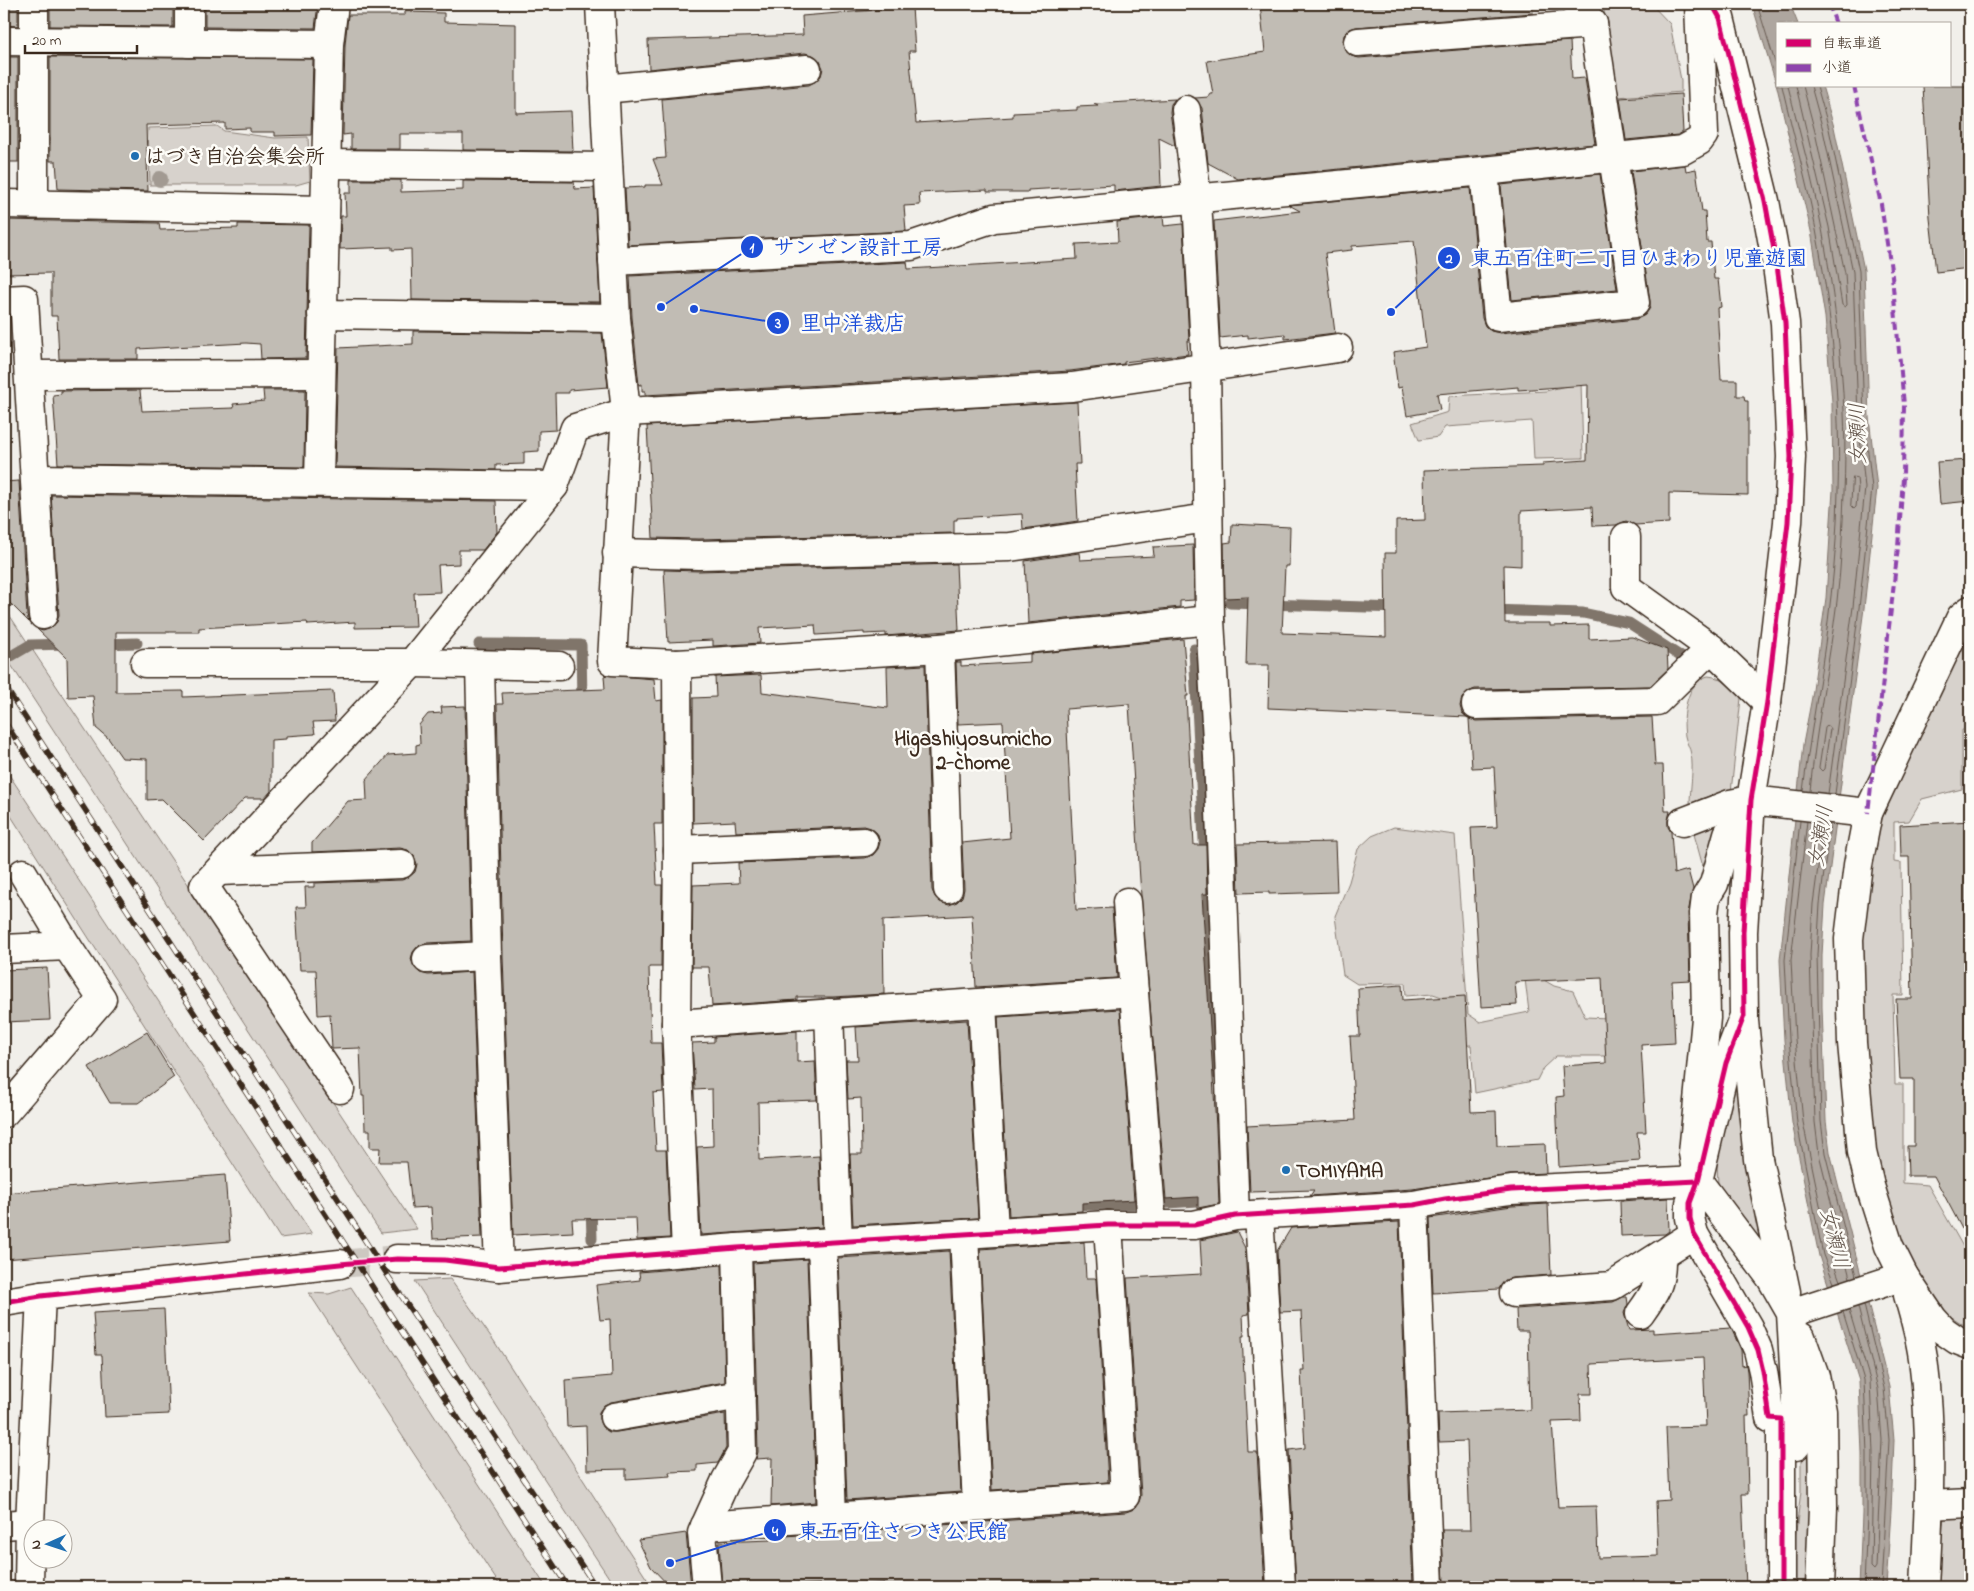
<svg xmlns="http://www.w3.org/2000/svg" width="1974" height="1591" font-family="'Indie Flower','Klee One',sans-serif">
<rect width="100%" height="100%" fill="#f1efea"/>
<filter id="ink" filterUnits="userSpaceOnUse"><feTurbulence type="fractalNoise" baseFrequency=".02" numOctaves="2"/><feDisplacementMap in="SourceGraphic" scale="10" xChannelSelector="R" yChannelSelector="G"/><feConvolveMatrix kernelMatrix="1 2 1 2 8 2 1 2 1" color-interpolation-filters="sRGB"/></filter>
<g filter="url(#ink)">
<g fill="#d7d2cc" stroke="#897e75">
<polygon points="1603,4 1651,4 1670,24 1681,80 1681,92 1617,97"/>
<polygon points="217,126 224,131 275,138 308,137 310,181 296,185 150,185 148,128"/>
<polygon points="1581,382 1583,458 1534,459 1532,421 1445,427 1438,437 1419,440 1412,423 1448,412 1449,396 1546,391"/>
<polygon points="4,607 417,1229 381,1233 4,654"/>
<polygon points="1963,642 1970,642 1970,730 1962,730 1962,789 1922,799 1909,821 1894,822 1894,862 1901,863 1903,995 1893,995 1895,1084 1903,1084 1903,1183 1928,1185 1970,1259 1970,1327 1964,1325 1941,1310 1912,1273 1872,1160 1860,939 1873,826"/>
<path d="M1708,676C1723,677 1731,687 1741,698L1731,792L1703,798L1690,804C1690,788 1694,769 1691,754C1690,748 1686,742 1685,736C1682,716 1686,682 1708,676Z"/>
<polygon points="4,767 312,1234 280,1238 4,805"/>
<polygon points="1727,813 1705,874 1692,827"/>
<polygon points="1394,827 1455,835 1468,1014 1480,1022 1529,1012 1525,979 1542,979 1554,986 1573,991 1585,1017 1633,1019 1636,1056 1556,1056 1543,1068 1537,1080 1475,1093 1471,1045 1455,1046 1449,1013 1442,997 1433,994 1406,996 1405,983 1357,984 1343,975 1335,916 1349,882 1358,849 1372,836"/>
<polygon points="1738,1058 1767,1262 1718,1184 1717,1163 1726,1107"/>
<polygon points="450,1279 494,1341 652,1587 615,1587 415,1281"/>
<polygon points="351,1287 546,1587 501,1587 309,1293 329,1294"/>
<polygon points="1801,1380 1811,1391 1809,1587 1789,1587 1801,1491"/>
<polygon points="1944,1516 1970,1516 1970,1534 1968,1536 1970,1587 1937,1587"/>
</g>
<polygon fill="#aea69f" stroke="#80746b" points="1752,4 1790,4 1798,24 1778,24 1778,86 1822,86 1834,127 1864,270 1869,417 1877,488 1864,608 1825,905 1822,955 1822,1007 1826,1121 1830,1152 1889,1387 1894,1440 1891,1511 1886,1587 1859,1587 1862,1514 1862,1453 1859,1381 1819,1256 1792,1123 1784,1040 1780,960 1803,744 1812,697 1826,598 1833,490 1832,402 1825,317 1811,231 1777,87"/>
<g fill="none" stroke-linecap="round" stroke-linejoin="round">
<g stroke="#695c52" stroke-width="1">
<polyline points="1757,4 1778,72"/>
<path d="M1782,86C1793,134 1807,182 1816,230C1832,315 1841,403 1838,490C1837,559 1828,629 1817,697C1812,728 1807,759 1803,791"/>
<path d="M1788,86C1800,134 1813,181 1822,229C1838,315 1848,405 1844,492C1843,528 1841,565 1837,601C1829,665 1816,728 1810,791"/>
<polyline points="1796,86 1829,227 1842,305 1845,307 1847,305 1845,273 1815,132 1803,86"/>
<polyline points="1811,86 1823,130 1853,272 1858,418 1865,488 1853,607 1828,794"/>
<polyline points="1817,86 1829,129 1859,271 1864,418 1872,488 1859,608 1835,794"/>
<polygon points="1853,477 1857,478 1858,488 1856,507 1854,509 1851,506"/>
<polygon points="1828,726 1830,729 1824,769 1822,771 1819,768 1825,728"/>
<polyline points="1800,821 1785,960 1789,1039 1797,1123 1823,1255 1834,1283"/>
<polyline points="1807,821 1791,960 1795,1039 1803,1122 1830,1253 1840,1281"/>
<polyline points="1824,823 1813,904 1810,955 1815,1122 1819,1154 1850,1278"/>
<polyline points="1830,824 1820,904 1817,955 1821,1121 1825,1153 1856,1276"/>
<polyline points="1864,1305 1884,1388 1889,1440 1881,1587"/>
<polyline points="1849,1310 1870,1380 1873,1453 1871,1567 1874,1570 1876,1567 1882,1440 1878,1389 1858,1307"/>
<polyline points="1843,1312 1864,1380 1867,1453 1867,1514 1864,1587"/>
</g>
<g stroke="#80746b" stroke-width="11">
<polyline points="1230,603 1401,608"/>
<polyline points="1489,610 1583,613 1629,623 1680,656"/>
<polyline points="101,644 137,643"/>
<polyline points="479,644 581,645 582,703"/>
<polyline points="1194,649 1205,859"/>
<polyline points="6,659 30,645 68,644"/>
<polyline points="1206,880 1216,1074"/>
<polyline points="591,1204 592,1239"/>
<polyline points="1068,1205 1168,1203 1212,1200"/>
</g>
</g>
<g fill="#c1bcb4" stroke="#3b2a1e" fill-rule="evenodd">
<polygon points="4,4 18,4 18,26 4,25"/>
<polygon points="50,4 173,4 173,27 50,26"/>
<polygon points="205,4 318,4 315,28 205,27"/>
<polygon points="1260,4 1532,4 1533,13 1356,27 1350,29 1344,35 1343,44 1345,50 1351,56 1359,58 1570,41 1572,79 1585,78 1595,144 1238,179 1208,163 1202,108 1195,98 1209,97 1209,94 1213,94 1207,61 1265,52"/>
<polygon points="912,7 915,51 909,51 916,123 1013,117 1013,113 1077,110 1077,107 1098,106 1094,104 1175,99 1171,104 1170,112 1175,146 1159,138 1161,186 1114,191 1114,185 1028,190 1028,192 987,192 987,190 919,193 920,205 904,206 906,231 628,245 625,188 645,187 645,185 663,185 653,159 666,158 662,99 809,85 816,81 821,76 823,68 819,60 813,55 805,53 649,69 648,40 803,35 802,16"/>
<polygon points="405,12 444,13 444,22 516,24 516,113 571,111 573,151 463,150 463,134 400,134 400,149 351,149 351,134 343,135 345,45 348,15 405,15"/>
<rect x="4" y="57" width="14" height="105"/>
<polygon points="50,57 313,59 311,135 275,136 275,132 250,132 250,128 225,129 225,123 146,125 148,191 58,189 56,161 50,161"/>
<polygon points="1923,86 1970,86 1970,268 1936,272 1930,218"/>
<polygon points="1681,94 1683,132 1678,135 1626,140 1620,98"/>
<polygon points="1685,165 1686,171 1696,169 1702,211 1705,211 1707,242 1711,242 1714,279 1718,279 1721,307 1717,308 1721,380 1737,380 1737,396 1744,396 1745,401 1748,401 1748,495 1669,493 1669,523 1635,525 1626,521 1616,525 1593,526 1592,507 1521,511 1521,566 1504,565 1505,623 1550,623 1550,626 1589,625 1589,639 1632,637 1667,650 1668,669 1650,686 1475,689 1468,692 1462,698 1460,706 1462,713 1467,717 1268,708 1269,665 1246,665 1248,597 1225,598 1224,543 1231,542 1232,524 1290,527 1289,566 1285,566 1282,633 1386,637 1385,553 1396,553 1396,521 1425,520 1424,470 1543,466 1543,463 1587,460 1588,385 1518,390 1518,387 1437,394 1440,410 1407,416 1402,387 1398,388 1393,352 1426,347 1414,241 1352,246 1352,250 1325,253 1335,333 1285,339 1285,334 1248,338 1248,335 1220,338 1214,221 1300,211 1289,205 1470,188 1482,318 1485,326 1491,331 1500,333 1637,319 1645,315 1650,308 1650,301 1631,171"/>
<polygon points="1600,174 1617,289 1512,300 1501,185"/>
<polygon points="351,180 401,180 401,192 463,190 463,181 574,182 575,189 594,188 600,302 412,300 411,249 392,250 392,247 340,249 341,216 346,216 345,193 351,193"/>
<polygon points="1163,217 1164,226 1183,224 1189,341 1187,341 1188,354 1124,362 1124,364 1070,371 645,395 645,391 642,391 642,384 639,385 632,317 630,276 907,262 908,269 1077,259 1076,244 1118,242 1117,222"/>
<polygon points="4,220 159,223 160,230 238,228 238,224 309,225 306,358 261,359 260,344 246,343 138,349 138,359 59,359 57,316 51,316 51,273 4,274"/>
<polygon points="413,331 602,333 608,387 569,390 569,393 555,393 556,430 539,431 539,451 524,452 524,464 496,465 496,470 335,467 338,348 413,344"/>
<polygon points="140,390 142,411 234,408 233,404 264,401 263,390 305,390 304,467 58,464 53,395 61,394 61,391"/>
<polygon points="1077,402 1080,464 1075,464 1078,521 1023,529 1022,514 957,518 957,520 954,520 954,533 699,539 653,538 647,426"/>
<polygon points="1970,460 1970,501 1940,504 1937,462"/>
<polygon points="19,481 27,616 29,622 4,597 4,482"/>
<polygon points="51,495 496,501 497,532 483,550 459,550 459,564 438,565 440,592 414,593 416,627 355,628 355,622 308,625 307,622 199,628 199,632 116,632 116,692 183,691 183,697 333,691 335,721 313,722 315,734 286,736 286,739 271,740 271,791 265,798 245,798 204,841 162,799 147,800 147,759 122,758 108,738 96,728 93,696 68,697 67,658 37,629 43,631 51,628 57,622 59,615"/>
<polygon points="1193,545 1194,600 1180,601 1180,607 1028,623 1025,561 1079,553 1080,560 1154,556 1153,547"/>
<polygon points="956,564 959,630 886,636 886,633 864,634 864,632 816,635 815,625 759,628 760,643 713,646 713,640 668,642 664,570 699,571"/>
<polygon points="1183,639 1188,696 1186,696 1194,845 1206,845 1207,894 1202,894 1216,1127 1219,1204 1198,1208 1198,1197 1166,1199 1141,896 1129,704 1066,709 1076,910 1112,908 1117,978 976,987 972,915 883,920 884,994 833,997 797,997 797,1000 712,1006 709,967 692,967 693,885 739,883 738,863 865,858 873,855 878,849 880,842 877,833 871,828 864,826 736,832 735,821 693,823 693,698 716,697 715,677 761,675 762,692 888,708 887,667 925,665 932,890 935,897 940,902 949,905 957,902 962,897 964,889 962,843 1010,838 1003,722 958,724 956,662 961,662 961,666 1030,662 1030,654"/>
<polygon points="607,675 654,679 656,701 662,700 662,824 654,824 657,885 662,885 661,967 649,967 651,1043 661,1043 663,1092 653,1093 656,1150 666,1150 670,1238 637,1240 636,1218 572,1219 573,1232 513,1235 503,956 497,704 503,704 502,693 605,689 604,676"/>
<polygon points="465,706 471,941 426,943 418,946 413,952 411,959 414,967 420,973 428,975 472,972 482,1237 433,1239 431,1207 412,1208 407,1162 379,1162 380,1148 370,1148 370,1130 365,1130 364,1096 362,1096 360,1048 332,1049 330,1014 318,1015 316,970 300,970 296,907 306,907 305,887 314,887 314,883 402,880 409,877 415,872 417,864 414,856 408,850 400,848 312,852 312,843 348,801 367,800 366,780 388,755 416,753 416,745 420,744 419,725 428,714 442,713 441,707"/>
<polygon points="1652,717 1655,765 1663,765 1665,811 1670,811 1668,820 1668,827 1671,832 1674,874 1688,870 1693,889 1688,913 1690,980 1672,981 1675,1043 1641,1045 1646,1132 1637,1132 1640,1161 1559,1167 1556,1097 1564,1096 1562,1066 1606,1063 1602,978 1515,982 1517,1005 1481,1007 1471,828 1497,827 1494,767 1472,768 1469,719 1476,721"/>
<polygon points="1970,821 1970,902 1964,902 1967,982 1970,982 1970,1244 1934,1176 1908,1176 1907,1146 1914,1146 1914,1079 1900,1079 1896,999 1912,999 1909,857 1901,857 1900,825"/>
<polygon points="1335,842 1337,892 1269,894 1269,892 1239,893 1237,844"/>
<polygon points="47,968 50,1020 4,1022 4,970"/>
<polygon points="1402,985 1403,1000 1465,996 1471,1112 1496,1111 1497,1146 1545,1144 1546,1173 1509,1175 1412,1189 1310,1196 1314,1190 1250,1192 1247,1126 1355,1120 1350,1036 1360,1036 1358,988"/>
<polygon points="1120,1009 1134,1200 1082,1203 1082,1211 1009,1216 998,1017"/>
<polygon points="967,1020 978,1218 853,1225 850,1154 862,1154 861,1098 848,1099 846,1060 858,1060 856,1027"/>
<polygon points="797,1031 797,1062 815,1061 817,1100 758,1102 759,1160 819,1156 822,1227 701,1235 697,1147 713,1146 712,1089 695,1090 692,1043 714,1042 714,1037"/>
<polygon points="147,1032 174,1077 138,1103 110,1103 89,1067"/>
<polygon points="225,1175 230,1241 4,1259 4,1193"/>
<polygon points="1668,1198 1669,1231 1665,1234 1621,1236 1620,1201"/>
<polygon points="1548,1204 1551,1275 1512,1278 1505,1280 1499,1289 1433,1293 1430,1218 1512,1206"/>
<polygon points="1399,1222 1413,1587 1296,1587 1289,1450 1305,1448 1301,1371 1304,1371 1301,1311 1280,1312 1277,1251 1291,1228"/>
<polygon points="1237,1232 1245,1248 1249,1314 1243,1315 1244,1336 1242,1336 1248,1452 1257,1452 1265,1587 884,1587 884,1583 820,1586 820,1584 722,1587 719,1542 771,1540 771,1537 1126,1512 1134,1509 1139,1502 1141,1495 1127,1278 1202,1274 1200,1240"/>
<polygon points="1084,1242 1086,1278 1095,1278 1096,1279 1108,1482 992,1490 980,1249"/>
<polygon points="949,1251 961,1492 847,1500 838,1258"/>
<polygon points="807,1259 816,1502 771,1506 772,1458 756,1459 758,1452 753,1263"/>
<polygon points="722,1265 725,1382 611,1402 604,1405 599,1412 599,1419 602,1427 609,1432 617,1432 725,1414 726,1448 718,1463 697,1465 697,1471 669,1472 670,1476 626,1479 626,1469 587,1470 586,1426 567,1427 565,1380 612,1376 610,1319 600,1320 596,1285 640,1280 639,1272"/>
<path d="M1623,1297H1627L1628,1304L1624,1313L1629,1330L1653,1329V1333L1731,1328L1741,1350L1742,1366L1746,1365L1747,1371L1749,1416H1746L1748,1494H1742L1746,1587H1444L1442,1530H1470L1467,1441L1439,1442L1438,1413L1530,1410L1528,1331H1517L1516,1309L1613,1302ZM1703,1358L1706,1426L1666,1427L1669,1500L1656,1501L1658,1556L1598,1558L1596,1506L1558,1507L1552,1422L1581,1421L1580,1394H1592L1591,1364Z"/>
<polygon points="164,1309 169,1414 105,1417 102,1355 96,1355 93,1313"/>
<polygon points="686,1533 691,1587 670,1587 651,1567 638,1540"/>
</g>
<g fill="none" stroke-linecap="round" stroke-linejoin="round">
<polyline stroke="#cdc8c1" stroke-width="28" stroke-dasharray="28 14" stroke-linecap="butt" points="340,1264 397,1259"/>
<g stroke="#3b2a1e" stroke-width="31">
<g id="minor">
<polyline points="600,4 616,318 626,412 612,661 677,664"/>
<polyline points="1712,4 1720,18 1765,201 1777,266 1785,323 1791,457 1788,522 1767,702 1751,800 1743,932 1744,1016 1726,1063 1698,1181 1690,1203 1690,1218 1694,1234 1748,1327 1758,1350 1763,1371 1770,1418 1781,1419 1781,1587"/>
<polyline points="4,41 329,44"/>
<polyline points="1358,42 1593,24"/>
<polyline points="189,43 189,4"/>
<polyline points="604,89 807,69"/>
<polyline points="1186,110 1197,199 1206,366 1210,620 1218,757 1235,1216"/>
<polyline points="326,164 608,167"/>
<polyline points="1484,171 1498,317 1635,303 1593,24 1577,4"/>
<polyline points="4,204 325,210"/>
<polyline points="34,204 34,4"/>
<polyline points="613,261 911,246 994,218 1484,171 1683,150 1699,141 1704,134 1699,4"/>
<polyline points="4,300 24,299 43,615"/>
<polyline points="322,314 616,318"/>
<polyline points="29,375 321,374"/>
<polyline points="35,479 554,486"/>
<polyline points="319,482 329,44 334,4"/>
<polyline points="1626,537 1626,587 1711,648 1767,702"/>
<polyline points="617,553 699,555 1010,547 1208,518"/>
<polyline points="1970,610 1961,617 1868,813 1858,865 1849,939 1852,1043 1862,1152 1870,1186 1889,1246 1904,1276 1933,1319 1944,1331 1957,1340 1970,1345"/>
<polyline points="940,648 948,889"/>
<polyline points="145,663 412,663 559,666"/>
<polyline points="480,666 487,956 499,1267"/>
<polyline points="1476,705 1657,701 1711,648"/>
<polyline points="1750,801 1735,821 1728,834 1714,884 1706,897 1704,913 1706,1018 1693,1153 1698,1181 1771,1278 1791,1313 1797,1420 1796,1446"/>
<polyline points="1683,822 1730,804 1751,800 1868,813"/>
<polyline points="678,850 864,842"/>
<polyline points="219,871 401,864"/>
<polyline points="1127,902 1152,1225"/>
<polyline points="4,949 67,946"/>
<polyline points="427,959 487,956"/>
<polyline points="982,1003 994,1232"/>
<polyline points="829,1013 838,1242"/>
<polyline points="1744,1021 1758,1159 1786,1292"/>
<polyline points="676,1024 1134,992"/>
<polyline points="340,1089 204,886 412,663 554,486 575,428 626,412 1072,387 1338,348"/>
<polyline points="4,1113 102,999 67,946 23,873"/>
<polyline points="1414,1205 1429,1587"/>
<polyline points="1259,1215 1281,1587"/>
<polyline points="964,1234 977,1506"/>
<polyline points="822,1243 832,1517"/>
<polyline points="686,1252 676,1024 678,850 677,664 940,648 1210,620"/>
<polyline points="397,1259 445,1260 499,1267 737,1248 964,1234 1108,1225 1194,1225 1235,1216 1414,1205 1445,1199 1511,1190 1698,1181"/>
<polyline points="1514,1293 1612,1286 1694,1234"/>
<path d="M1908,1295C1914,1315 1920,1337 1923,1358C1933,1434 1929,1511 1925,1587"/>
<polyline points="4,1302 41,1296 340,1264"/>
<polyline points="1791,1313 1904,1276"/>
<path d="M1640,1314C1655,1293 1662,1283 1661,1256"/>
<polyline points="1801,1337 1815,1376 1822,1411 1823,1508 1820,1587"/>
<polyline points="614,1417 741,1395"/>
<polyline points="1929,1505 1970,1503"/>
<polyline points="4,1525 30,1523"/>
<polyline points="705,1526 1125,1496 1108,1225"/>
<polyline points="29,1587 30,1523 41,1296"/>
<polyline points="707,1587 702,1533 726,1480 742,1452 737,1248"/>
</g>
</g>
<use href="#minor" stroke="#fdfcf7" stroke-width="28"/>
<g stroke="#3b2a1e" stroke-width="5.5">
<g id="rail">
<polyline points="4,685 390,1279 596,1587"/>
<polyline points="4,721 568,1587"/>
</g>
</g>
<use href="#rail" stroke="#fdfcf7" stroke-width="4" stroke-dasharray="11" stroke-linecap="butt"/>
<g stroke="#8e44ad" stroke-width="4" stroke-dasharray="8 4" stroke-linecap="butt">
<polyline points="1829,4 1836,24"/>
<polyline points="1854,86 1881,204 1892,276 1904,405 1903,478 1898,547 1868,813"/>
</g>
<g stroke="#fdfcf7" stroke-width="8">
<g id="cycleway">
<polyline points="1712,4 1720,18 1765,201 1777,266 1785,323 1791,457 1788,522 1767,702 1751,800 1743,932 1744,1016 1726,1063 1698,1181 1690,1203 1690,1218 1694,1234 1748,1327 1758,1350 1763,1371 1770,1418 1781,1419 1781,1587"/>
<polyline points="4,1302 41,1296 340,1264 397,1259 445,1260 499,1267 737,1248 964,1234 1108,1225 1194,1225 1235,1216 1414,1205 1445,1199 1511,1190 1698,1181"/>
</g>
</g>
<use href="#cycleway" stroke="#d6006c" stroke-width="5"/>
</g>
<circle fill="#a29a92" cx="160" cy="179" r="8"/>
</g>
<g fill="#1f6fb2" stroke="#fdfcf7" stroke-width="2">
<circle cx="135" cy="156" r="5"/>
<circle cx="1286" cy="1170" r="5"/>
</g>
<g text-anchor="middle" stroke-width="5" stroke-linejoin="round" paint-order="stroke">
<g font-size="20" font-weight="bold" fill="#3b2a1e" stroke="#fdfcf7" text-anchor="start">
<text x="145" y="163">はづき自治会集会所</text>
<text x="1296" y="1177">TOMIYAMA</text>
</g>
<g font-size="21" font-style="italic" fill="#63554b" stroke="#fdfcf7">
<text transform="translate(1857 434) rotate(-92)" y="7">女瀬川</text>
<text transform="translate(1820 836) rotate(-81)" y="7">女瀬川</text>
<text transform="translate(1835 1238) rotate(76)" y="7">女瀬川</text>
</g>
<g font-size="21" font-weight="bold" fill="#3b2a1e" stroke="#fdfcf7">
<text x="973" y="745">Higashiyosumicho<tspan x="973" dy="24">2-chome</tspan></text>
</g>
</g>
<path fill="none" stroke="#1d4ed8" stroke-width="2" d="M661 307L752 247M1391 312L1449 258M694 309L778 323M670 1563L775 1530"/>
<g fill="#1d4ed8" stroke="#fdfcf7" stroke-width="2">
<circle cx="661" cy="307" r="5"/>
<circle cx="1391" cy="312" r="5"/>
<circle cx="694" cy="309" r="5"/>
<circle cx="670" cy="1563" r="5"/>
<circle cx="752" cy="247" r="12"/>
<circle cx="1449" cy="258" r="12"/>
<circle cx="778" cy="323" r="12"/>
<circle cx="775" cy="1530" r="12"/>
</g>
<g font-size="15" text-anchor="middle" font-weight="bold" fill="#fff">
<text x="752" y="252">1</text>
<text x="1449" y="263">2</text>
<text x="778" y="328">3</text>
<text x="775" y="1536">4</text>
</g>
<g font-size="21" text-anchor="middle" font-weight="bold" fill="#1d4ed8" stroke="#fdfcf7" stroke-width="5" stroke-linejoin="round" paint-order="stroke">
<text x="858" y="254">サンゼン設計工房</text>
<text x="1639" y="265">東五百住町二丁目ひまわり児童遊園</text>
<text x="853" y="330">里中洋裁店</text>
<text x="903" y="1538">東五百住さつき公民館</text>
</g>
<rect width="1974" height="1591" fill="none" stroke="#fdfcf7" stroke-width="20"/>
<rect x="10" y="10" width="1954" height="1571" fill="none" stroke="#3b2a1e" stroke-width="2" filter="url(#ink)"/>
<rect x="1776" y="22" width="175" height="65" fill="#fdfcf7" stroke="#afa8a0"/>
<rect x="1786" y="39" width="25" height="8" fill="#d6006c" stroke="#afa8a0"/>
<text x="1822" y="48" font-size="15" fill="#3b2a1e">自転車道</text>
<rect x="1786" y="64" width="25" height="8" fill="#8e44ad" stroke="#afa8a0"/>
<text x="1822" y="72" font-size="15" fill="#3b2a1e">小道</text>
<g transform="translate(48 1544) rotate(267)"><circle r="24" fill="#fdfcf7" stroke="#afa8a0"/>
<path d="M0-4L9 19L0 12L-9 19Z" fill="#1f6fb2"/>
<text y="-8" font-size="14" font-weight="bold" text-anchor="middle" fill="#3b2a1e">N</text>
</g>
<path d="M25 45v8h112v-8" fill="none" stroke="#3b2a1e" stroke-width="2.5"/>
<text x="32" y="45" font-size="15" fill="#3b2a1e" stroke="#fdfcf7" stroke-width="4" paint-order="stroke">20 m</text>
</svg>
